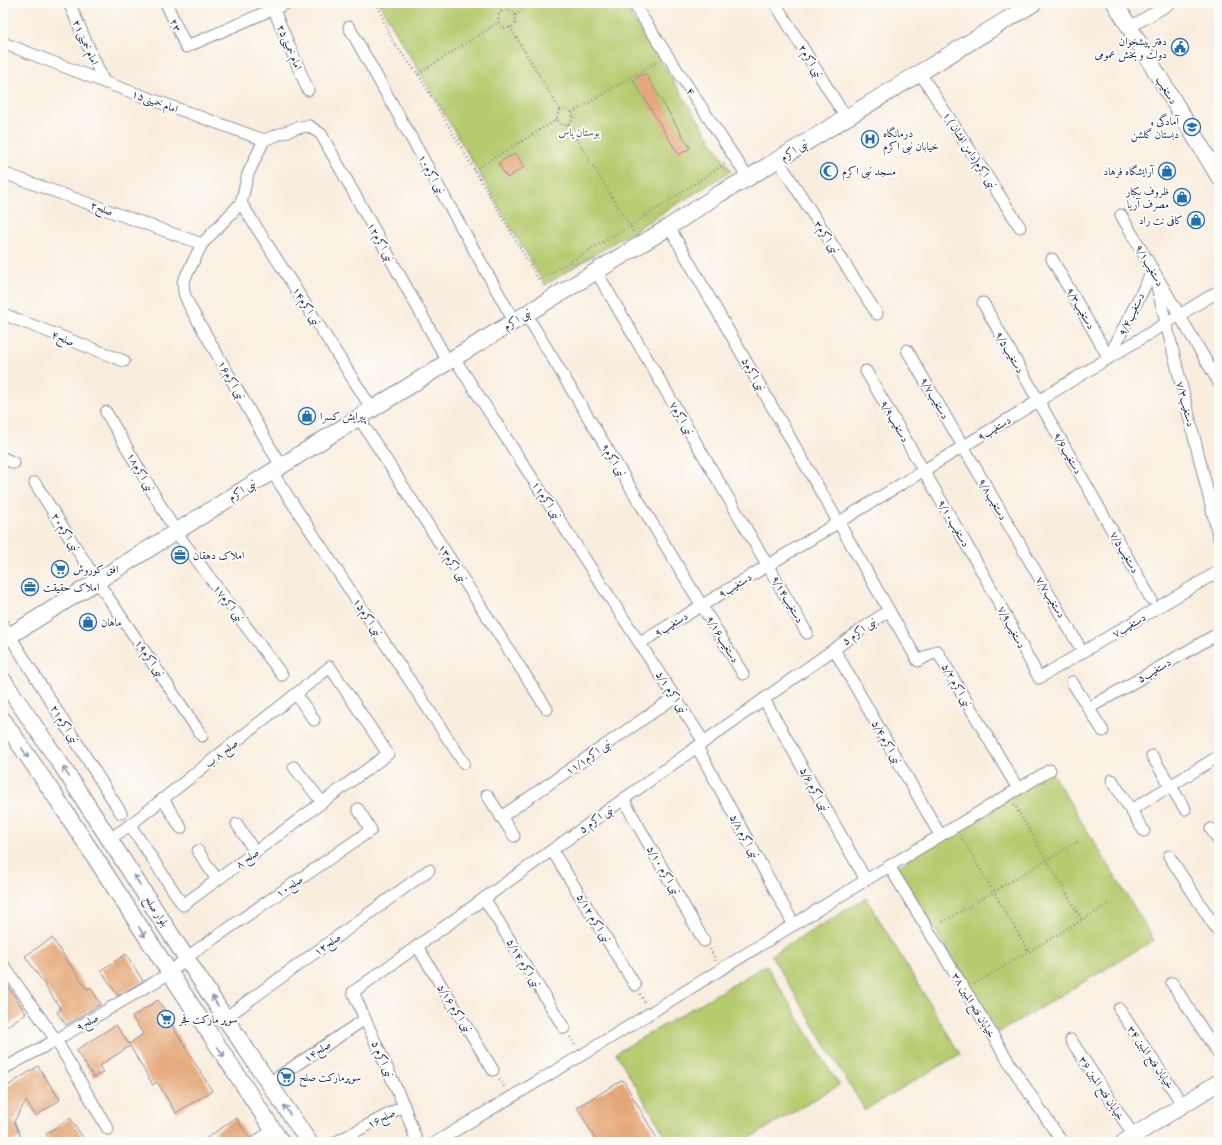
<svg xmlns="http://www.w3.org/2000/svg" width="1222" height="1145" font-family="'IM FELL Great Primer',Amiri,serif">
<rect width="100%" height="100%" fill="#fdfcf7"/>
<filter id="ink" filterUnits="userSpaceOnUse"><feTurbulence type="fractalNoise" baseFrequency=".025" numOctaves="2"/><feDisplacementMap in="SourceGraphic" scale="8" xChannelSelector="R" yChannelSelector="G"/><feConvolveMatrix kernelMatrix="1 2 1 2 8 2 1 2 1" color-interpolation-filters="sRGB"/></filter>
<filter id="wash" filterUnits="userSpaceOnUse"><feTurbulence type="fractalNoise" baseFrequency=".012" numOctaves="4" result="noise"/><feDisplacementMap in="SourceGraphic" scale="16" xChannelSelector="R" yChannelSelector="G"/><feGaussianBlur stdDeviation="0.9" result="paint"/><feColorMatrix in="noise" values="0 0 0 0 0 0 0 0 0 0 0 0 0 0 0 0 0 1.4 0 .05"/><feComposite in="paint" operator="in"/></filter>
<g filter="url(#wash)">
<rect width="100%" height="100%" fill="#f9edde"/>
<g fill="#b6ca6e" stroke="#687c66">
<polygon points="379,3 623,3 731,171 545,285"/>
<polygon points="1049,768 1154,940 998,1033 897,867"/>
<polygon points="866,898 960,1054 865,1110 771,955"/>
<polygon points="766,965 839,1085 743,1142 669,1142 616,1053"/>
</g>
<g id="blocks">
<g fill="#e5a779">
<polygon points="645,73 690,148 679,155 633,80"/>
<polygon points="516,153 524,167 507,178 498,163"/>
<polygon points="52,938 87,989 90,987 101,1004 66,1025 57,1012 61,1009 25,956"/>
<polygon points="126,954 143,981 118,996 101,970"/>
<polygon points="3,979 26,1013 3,1029"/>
<polygon points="158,1000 167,1014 166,1015 212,1091 176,1113 157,1082 153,1085 130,1046 99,1066 103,1072 94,1078 76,1050 116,1025 129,1044 143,1034 132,1017"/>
<polygon points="38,1066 60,1100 36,1116 26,1101 14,1121 21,1137 12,1142 3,1142 3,1089"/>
<polygon points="623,1080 659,1142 597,1142 577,1107"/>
<polygon points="70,1118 86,1142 51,1142 46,1134"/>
<polygon points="236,1118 250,1139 249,1142 201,1142"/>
</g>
</g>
</g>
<g filter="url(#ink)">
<use href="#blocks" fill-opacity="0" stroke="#8a8e9e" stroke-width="1"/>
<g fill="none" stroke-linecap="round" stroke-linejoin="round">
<g stroke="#8a8e9e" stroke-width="13">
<g id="street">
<polyline points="69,3 104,82"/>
<polyline points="166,3 186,47 287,3"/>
<polyline points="271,3 308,90"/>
<polyline points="633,3 748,178"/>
<polyline points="775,3 846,118"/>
<polyline points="349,27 514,321"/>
<polyline points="1130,27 1171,3"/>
<polyline points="3,43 104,82 264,140 296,128 309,126 321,134 448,362"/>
<polyline points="920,73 1020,227"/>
<polyline points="264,140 248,174 241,203 202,244 183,282 184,293 190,307 281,466"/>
<polyline points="778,160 877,314"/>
<polyline points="3,173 202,244"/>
<polyline points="241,203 372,409"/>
<polyline points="1121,215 1219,383"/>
<polyline points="669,227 918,661 937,651 1018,789"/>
<polyline points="1052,259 1109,358"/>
<polyline points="1153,270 1219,538"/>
<polyline points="596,271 807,633"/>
<polyline points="983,303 1151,599"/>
<polyline points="3,314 124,361"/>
<polyline points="526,314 743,674"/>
<polyline points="907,350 1078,644"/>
<polyline points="1109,357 1153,270"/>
<polyline points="454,358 704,742"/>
<polyline points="866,371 984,575 1039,678 1219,571"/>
<polyline points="106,412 176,532 282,675"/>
<polyline points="359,418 547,709"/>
<polyline points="3,458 14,463"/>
<polyline points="272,472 464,763"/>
<polyline points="35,483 97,581 202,736"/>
<polyline points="3,625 121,813"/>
<polyline points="640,643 1219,291"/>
<polyline points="834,649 940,835"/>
<polyline points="1072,682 1103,731"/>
<polyline points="296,694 314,720"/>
<polyline points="764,699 866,880"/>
<polyline points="1089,708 1219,633"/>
<polyline points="697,747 794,925"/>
<polyline points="1152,756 1185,809"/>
<polyline points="294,767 322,802"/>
<polyline points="1112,780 1144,831"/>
<polyline points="487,795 514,836"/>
<polyline points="163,799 181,828"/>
<polyline points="623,799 704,941"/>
<polyline points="1131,810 1219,756"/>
<polyline points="501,817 675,697"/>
<polyline points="237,824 255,852"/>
<polyline points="1211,829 1219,841"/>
<polyline points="110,839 130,825 330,667 388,754 183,905 130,825"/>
<polyline points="552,850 635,985"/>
<polyline points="198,851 217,880"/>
<polyline points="1169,856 1219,933"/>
<polyline points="889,866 1012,1067 1062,1142"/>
<polyline points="484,898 564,1028"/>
<polyline points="417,946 493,1070"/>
<polyline points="3,965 56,1040 108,1129"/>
<polyline points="1172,983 1219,1055"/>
<polyline points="1119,1009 1183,1105"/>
<polyline points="225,1018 429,870"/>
<polyline points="1071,1040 1134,1136"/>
<polyline points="3,1069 56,1040 170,973 187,957 371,830 358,809"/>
<polyline points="269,1083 365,1019"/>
<polyline points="256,1142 273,1130"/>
<polyline points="336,1142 404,1106"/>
<polyline points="417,1142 404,1106 353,992 889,610"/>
<polyline points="436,1142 582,1055 866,880 1050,770"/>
</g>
</g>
<g stroke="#8a8e9e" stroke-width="18">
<g id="secondary">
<polyline points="1115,3 1219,177"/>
<polyline points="3,640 454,358 669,227 719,194 748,178 1034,3"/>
<polyline points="3,680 62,766 225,1018 309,1142"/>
<polyline points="3,720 57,799 170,973 281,1142"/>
<polyline points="1124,1142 1219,1082"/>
</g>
</g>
<g stroke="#8a8e9e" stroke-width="2.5" stroke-dasharray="1 3" stroke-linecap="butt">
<polyline points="376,3 393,42 418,74 539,280 630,226 726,163"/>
<polyline points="496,3 502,12"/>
<circle cx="507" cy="19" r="9"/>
<polyline points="515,15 533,3"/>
<polyline points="510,27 560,110"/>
<polyline points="418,74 499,22"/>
<circle cx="565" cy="117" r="8"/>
<polyline points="572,113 658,61"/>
<polyline points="568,125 634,233"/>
<polyline points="474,170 558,119"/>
<polyline points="1014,804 1082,920"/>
<polyline points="960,835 1029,952"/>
<polyline points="943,922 1080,840"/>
<polyline points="710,949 716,961"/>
<polyline points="974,984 1109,904"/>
<polyline points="640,994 646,1004"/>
<polyline points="570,1037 576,1046"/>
<polyline points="499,1079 505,1088"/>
</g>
<use href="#street" stroke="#fff" stroke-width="11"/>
<use href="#secondary" stroke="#fff" stroke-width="16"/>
</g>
<defs><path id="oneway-shaft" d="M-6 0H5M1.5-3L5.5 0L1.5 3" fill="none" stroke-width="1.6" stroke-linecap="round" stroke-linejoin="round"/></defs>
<g stroke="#8d97ae">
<use href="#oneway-shaft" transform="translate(25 753) rotate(56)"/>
<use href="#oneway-shaft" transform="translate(66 772) rotate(-124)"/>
<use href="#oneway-shaft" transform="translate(137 880) rotate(-123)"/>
<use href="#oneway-shaft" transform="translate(142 932) rotate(57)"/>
<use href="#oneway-shaft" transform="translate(215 1001) rotate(-122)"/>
<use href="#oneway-shaft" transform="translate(221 1052) rotate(56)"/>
<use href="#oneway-shaft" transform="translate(287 1110) rotate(-124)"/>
</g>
</g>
<defs>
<g id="civic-ring" transform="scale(0.9)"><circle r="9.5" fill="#fdfcf7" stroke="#1f6fb2" stroke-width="1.5"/><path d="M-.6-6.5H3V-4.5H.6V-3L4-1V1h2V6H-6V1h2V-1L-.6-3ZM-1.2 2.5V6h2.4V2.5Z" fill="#1f6fb2"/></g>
<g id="school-ring" transform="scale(0.9)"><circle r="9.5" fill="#fdfcf7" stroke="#1f6fb2" stroke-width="1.5"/><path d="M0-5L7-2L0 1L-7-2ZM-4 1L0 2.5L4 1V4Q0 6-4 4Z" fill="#1f6fb2"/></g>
<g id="hospital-ring" transform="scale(0.9)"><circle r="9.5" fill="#fdfcf7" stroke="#1f6fb2" stroke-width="1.5"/><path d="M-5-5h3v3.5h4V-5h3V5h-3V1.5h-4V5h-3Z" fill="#1f6fb2"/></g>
<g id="mosque-ring" transform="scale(0.9)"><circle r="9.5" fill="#fdfcf7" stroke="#1f6fb2" stroke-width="1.5"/><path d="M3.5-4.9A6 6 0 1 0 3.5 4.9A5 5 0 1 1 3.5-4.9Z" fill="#1f6fb2"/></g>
<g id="shop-ring" transform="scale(0.9)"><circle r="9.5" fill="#fdfcf7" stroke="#1f6fb2" stroke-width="1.5"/><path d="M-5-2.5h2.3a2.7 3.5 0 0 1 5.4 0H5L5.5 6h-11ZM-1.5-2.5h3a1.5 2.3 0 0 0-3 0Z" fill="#1f6fb2"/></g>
<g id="office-ring" transform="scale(0.9)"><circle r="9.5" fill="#fdfcf7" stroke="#1f6fb2" stroke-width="1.5"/><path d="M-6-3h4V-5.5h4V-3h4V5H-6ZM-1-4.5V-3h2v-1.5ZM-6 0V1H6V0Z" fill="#1f6fb2"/></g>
<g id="supermarket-ring" transform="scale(0.9)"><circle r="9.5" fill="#fdfcf7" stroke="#1f6fb2" stroke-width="1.5"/><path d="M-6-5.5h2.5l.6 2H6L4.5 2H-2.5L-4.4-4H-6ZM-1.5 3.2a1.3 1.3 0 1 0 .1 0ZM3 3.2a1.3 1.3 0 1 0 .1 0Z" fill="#1f6fb2"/></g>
</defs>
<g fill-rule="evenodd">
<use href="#civic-ring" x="1180" y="47"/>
<use href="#school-ring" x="1192" y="127"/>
<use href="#hospital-ring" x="870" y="139"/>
<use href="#mosque-ring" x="829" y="171"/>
<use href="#shop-ring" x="1167" y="171"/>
<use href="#shop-ring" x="1182" y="197"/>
<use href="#shop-ring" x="1196" y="220"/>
<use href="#shop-ring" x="307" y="416"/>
<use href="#office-ring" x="180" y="555"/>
<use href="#supermarket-ring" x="60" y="569"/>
<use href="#office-ring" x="30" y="587"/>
<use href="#shop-ring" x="88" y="622"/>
<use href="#supermarket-ring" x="166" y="1019"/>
<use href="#supermarket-ring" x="286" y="1077"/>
</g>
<g text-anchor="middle" stroke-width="4" stroke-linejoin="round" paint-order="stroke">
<g font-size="11" fill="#1b2f5e" stroke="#fdfcf7">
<text transform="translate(176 25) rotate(65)" y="4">۲۳</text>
<text transform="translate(86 42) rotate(66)" y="4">امام خمینی۲۱</text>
<text transform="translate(290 47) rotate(67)" y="4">امام خمینی۲۵</text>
<text transform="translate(811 61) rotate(59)" y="4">نبی اکرم۲</text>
<text transform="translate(1167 90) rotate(59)" y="4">دستغیب</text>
<text transform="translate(691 91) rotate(56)" y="4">۴</text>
<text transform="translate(155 101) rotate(20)" y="4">۱۵امام خمینی</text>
<text transform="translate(794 150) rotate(-32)" y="4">نبی اکرم</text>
<text transform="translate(970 150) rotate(57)" y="4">۱ نبی اکرم(دامن افشان )</text>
<text transform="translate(432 174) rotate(61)" y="4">نبی اکرم۱۰</text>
<text transform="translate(102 208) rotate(20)" y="4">صلح۲</text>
<text transform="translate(827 237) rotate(57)" y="4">نبی اکرم۳</text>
<text transform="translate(381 242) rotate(61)" y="4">نبی اکرم۱۲</text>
<text transform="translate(1150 265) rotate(60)" y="4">دستغیب۹/۱</text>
<text transform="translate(307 306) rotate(58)" y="4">نبی اکرم۱۴</text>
<text transform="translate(1081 308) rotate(60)" y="4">دستغیب۹/۳</text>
<text transform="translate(1131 314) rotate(-64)" y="4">دستغیب۹/۴</text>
<text transform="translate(517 319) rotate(-32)" y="4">نبی اکرم</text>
<text transform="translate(63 338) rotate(22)" y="4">صلح۴</text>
<text transform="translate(1010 352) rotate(60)" y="4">۹/۵دستغیب</text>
<text transform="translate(754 374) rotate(60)" y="4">نبی اکرم۵</text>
<text transform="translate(232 380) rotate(60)" y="4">نبی اکرم۱۶</text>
<text transform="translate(935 398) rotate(60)" y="4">دستغیب۹/۷</text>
<text transform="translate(1186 404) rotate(76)" y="4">دستغیب۷/۳</text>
<text transform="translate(682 418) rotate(60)" y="4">نبی اکرم۷</text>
<text transform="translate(895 421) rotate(60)" y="4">دستغیب۹/۹</text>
<text transform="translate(994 428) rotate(-31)" y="4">دستغیب۹</text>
<text transform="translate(1068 453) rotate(60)" y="4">دستغیب۹/۶</text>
<text transform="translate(614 460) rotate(59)" y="4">نبی اکرم۹</text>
<text transform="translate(141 472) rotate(60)" y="4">نبی اکرم۱۸</text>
<text transform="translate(242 490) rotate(-32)" y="4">نبی اکرم</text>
<text transform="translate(993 499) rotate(60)" y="4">دستغیب۹/۸</text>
<text transform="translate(547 500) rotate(57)" y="4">نبی اکرم۱۱</text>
<text transform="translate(954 523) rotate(60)" y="4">دستغیب۹/۱۰</text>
<text transform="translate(66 532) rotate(58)" y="4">نبی اکرم۲۰</text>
<text transform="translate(1125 552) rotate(60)" y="4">دستغیب۷/۵</text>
<text transform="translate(453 563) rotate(57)" y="4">نبی اکرم۱۳</text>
<text transform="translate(735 585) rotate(-31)" y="4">۹دستغیب</text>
<text transform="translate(1051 597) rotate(59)" y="4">دستغیب۷/۷</text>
<text transform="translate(788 599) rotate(60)" y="4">دستغیب۹/۱۴</text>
<text transform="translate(229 603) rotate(54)" y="4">نبی اکرم۱۷</text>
<text transform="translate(368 617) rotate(57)" y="4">نبی اکرم۱۵</text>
<text transform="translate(671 624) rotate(-31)" y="4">دستغیب۹</text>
<text transform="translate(1129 625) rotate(-30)" y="4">دستغیب۷</text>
<text transform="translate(1012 627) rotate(62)" y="4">دستغیب۷/۹</text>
<text transform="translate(859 631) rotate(-35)" y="4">نبی اکرم ۵</text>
<text transform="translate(723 639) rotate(59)" y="4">دستغیب۹/۱۶</text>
<text transform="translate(150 658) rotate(56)" y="4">نبی اکرم۱۹</text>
<text transform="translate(1154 670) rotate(-30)" y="4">دستغیب۵</text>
<text transform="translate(957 685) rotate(60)" y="4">نبی اکرم ۵/۲</text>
<text transform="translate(672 692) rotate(57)" y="4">نبی اکرم ۵/۱</text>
<text transform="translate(65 724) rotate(58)" y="4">نبی اکرم۲۱</text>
<text transform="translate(887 742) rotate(60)" y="4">نبی اکرم ۵/۴</text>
<text transform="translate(221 753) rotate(-38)" y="4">صلح ۸ ب</text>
<text transform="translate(588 757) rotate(-35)" y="4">نبی اکرم۱۱/۱</text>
<text transform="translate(815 789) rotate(61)" y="4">نبی اکرم ۵/۶</text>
<text transform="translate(596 819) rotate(-35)" y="4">نبی اکرم ۵</text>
<text transform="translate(745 836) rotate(61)" y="4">نبی اکرم ۵/۸</text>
<text transform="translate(247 858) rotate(-36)" y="4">۸ صلح</text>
<text transform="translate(664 870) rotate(60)" y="4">نبی اکرم ۵/۱۰</text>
<text transform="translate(289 886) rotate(-35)" y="4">صلح۱۰</text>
<text transform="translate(157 911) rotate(57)" y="4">بلوار صلح</text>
<text transform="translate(594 918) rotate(59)" y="4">نبی اکرم ۵/۱۲</text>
<text transform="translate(327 944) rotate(-36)" y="4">صلح۱۲</text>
<text transform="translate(524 963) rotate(59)" y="4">نبی اکرم ۵/۱۴</text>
<text transform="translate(974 1005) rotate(59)" y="4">خیابان فتح المبین ۳۸</text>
<text transform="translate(455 1008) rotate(58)" y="4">نبی اکرم ۵/۱۶</text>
<text transform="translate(87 1022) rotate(-30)" y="4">صلح۹</text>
<text transform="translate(317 1051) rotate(-34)" y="4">صلح۱۴</text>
<text transform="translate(1151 1057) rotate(56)" y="4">خیابان فتح المبین ۳۴</text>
<text transform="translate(383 1059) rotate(66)" y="4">نبی اکرم ۵</text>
<text transform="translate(1102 1088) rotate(57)" y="4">خیابان فتح المبین ۳۶</text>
<text transform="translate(381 1118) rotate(-28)" y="4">صلح۱۶</text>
</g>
<g font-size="11" fill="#1b2f5e" stroke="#fdfcf7" text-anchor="start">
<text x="1167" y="45" text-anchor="end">دفتر پیشخوان<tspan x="1167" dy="13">دولت و بخش عمومی</tspan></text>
<text x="1179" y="125" text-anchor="end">آمادگی و<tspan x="1179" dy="13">دبستان گلشن</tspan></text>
<text x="883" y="137">درمانگاه<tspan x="883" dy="13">خیابان نبی اکرم</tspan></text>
<text x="842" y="175">مسجد نبی اکرم</text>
<text x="1154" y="175" text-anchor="end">آرایشگاه فرهاد</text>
<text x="1169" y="195" text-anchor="end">ظروف یکبار<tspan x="1169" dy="13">مصرف آریا</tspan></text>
<text x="1183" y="224" text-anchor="end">کافی نت راد</text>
<text x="320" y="420">پیرایش کسرا</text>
<text x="193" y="559">املاک دهقان</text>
<text x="73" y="573">افق کوروش</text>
<text x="43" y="591">املاک حقیقت</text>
<text x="101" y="626">ماهان</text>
<text x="179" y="1023">سوپر مارکت فجر</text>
<text x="299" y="1081">سوپرمارکت صلح</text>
</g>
<g font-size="11" fill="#4a5e63" stroke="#fdfcf7">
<text x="579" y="136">بوستان یاس</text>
</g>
</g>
<rect width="1222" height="1145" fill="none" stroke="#fdfcf7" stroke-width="16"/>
</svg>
